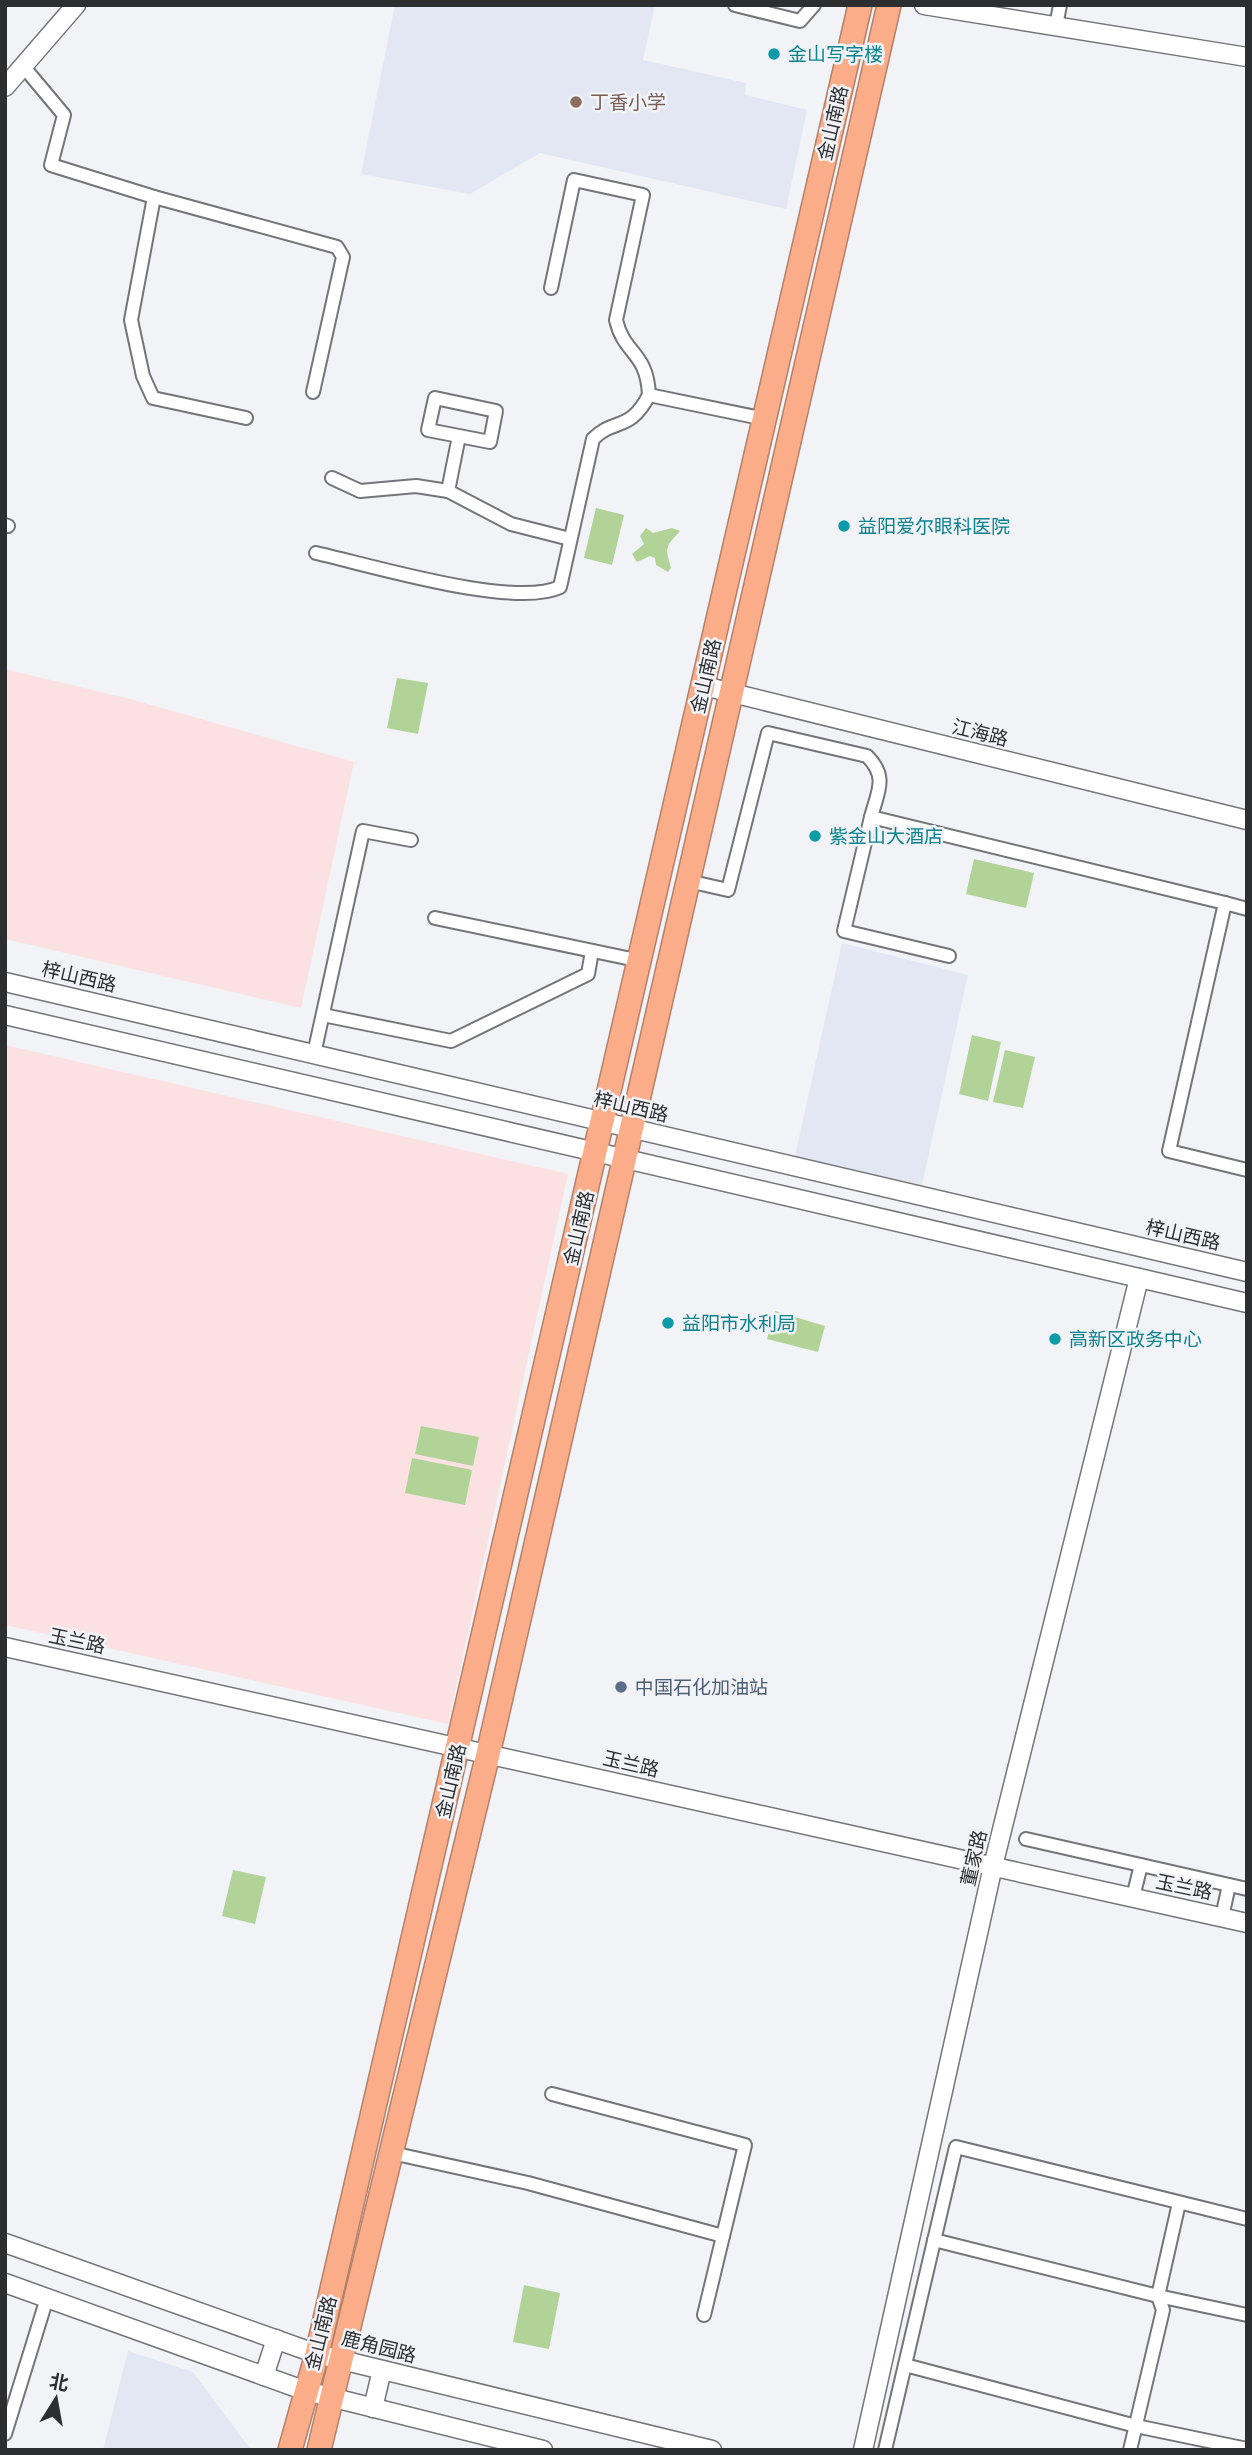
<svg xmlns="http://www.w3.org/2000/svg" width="1252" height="2455" viewBox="0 0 1252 2455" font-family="'Times New Roman','Noto Sans SC',serif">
  <rect width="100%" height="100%" fill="#f1f3f7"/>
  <!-- built -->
  <g fill="#e3e7f3">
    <polygon points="395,5 655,5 643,60 746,83 745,95 807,110 786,209 540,153 470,194 361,174"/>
    <polygon points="842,943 968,975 922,1185 795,1156"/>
    <polygon points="128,2351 193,2372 251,2450 103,2450"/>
  </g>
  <!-- industrial -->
  <g fill="#fce1e3">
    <polygon points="5,669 130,699 354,762 301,1008 5,939"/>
    <polygon points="5,1045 568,1174 448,1724 5,1625"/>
  </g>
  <!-- green -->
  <g fill="#b1d397">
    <polygon points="596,508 624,515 612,565 584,558"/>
    <path d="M 646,528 L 653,533 L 672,528 L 680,531 C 665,548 665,546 671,568 L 668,572 L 656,565 L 655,558 L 650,556 L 637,562 L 632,554 L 644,544 L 640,536 Z"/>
    <polygon points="397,678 428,683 418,734 387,728"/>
    <polygon points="974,859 1034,873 1026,908 966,894"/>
    <polygon points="972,1035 1001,1042 988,1101 959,1094"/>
    <polygon points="1005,1050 1035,1057 1023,1108 993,1102"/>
    <polygon points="775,1311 825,1326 818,1352 767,1339"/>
    <polygon points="421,1426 479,1437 473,1466 415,1454"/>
    <polygon points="412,1458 472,1470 465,1505 405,1493"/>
    <polygon points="233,1870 266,1877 255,1924 222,1916"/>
    <polygon points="524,2285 560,2293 549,2349 513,2342"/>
  </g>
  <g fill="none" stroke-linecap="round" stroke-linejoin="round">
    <!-- street casing -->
    <g stroke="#737579" stroke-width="16">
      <g id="street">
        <polyline points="735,5 800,21 814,5"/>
        <polyline points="1056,26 1060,5"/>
        <polyline points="23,66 64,115 51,165 154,197 131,320 143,376 153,398 246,418"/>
        <polyline points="154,197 337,247 343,257 313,392"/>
        <path d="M 551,288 L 574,180 L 643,195 L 616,320 C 624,355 647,351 649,395 L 765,419"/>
        <polyline points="332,478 360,491 416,486 448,491 511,524 570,539"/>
        <polyline points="448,491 459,436 490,442 496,411 435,398 428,430 459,436"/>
        <polyline points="5,525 8,526"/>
        <path d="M 316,553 C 370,565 514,609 560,587 L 593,439 C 615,417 629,433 649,395"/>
        <polyline points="871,817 844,931 949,956"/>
        <path d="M 688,881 L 728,890 L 768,733 L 867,756 C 888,777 878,791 871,817 L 1225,903"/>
        <polyline points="1247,909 1225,903 1169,1151 1247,1170"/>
        <polyline points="435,918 641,961"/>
        <polyline points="323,1015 451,1041 588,974 592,951"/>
        <polyline points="314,1054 363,831 411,840"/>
        <polyline points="1026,1839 1247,1889"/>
        <polyline points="1133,1897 1141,1865"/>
        <polyline points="1222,1917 1229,1885"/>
        <polyline points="552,2094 745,2145 723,2236"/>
        <polyline points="392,2153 528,2183 723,2236 704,2315"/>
        <polyline points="934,2240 1158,2296 1179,2203"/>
        <polyline points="905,2365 1136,2426 1247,2449"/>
        <polyline points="5,2434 47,2298"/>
        <polyline points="885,2450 956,2147 1247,2219"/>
        <polyline points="1130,2450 1163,2310 1158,2296 1247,2315"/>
      </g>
    </g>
    <!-- secondary casing -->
    <g stroke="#737579" stroke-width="21">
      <g id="secondary">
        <polyline points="924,5 1247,57"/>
        <polyline points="5,87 76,5"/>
        <polyline points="704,686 1247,820"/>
        <polyline points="5,982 1247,1272"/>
        <polyline points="5,1015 1247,1303"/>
        <polyline points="5,1647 1247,1923"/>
        <polyline points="5,2243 317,2354 712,2450"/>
        <polyline points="5,2283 306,2391 543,2450"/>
        <polyline points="264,2376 276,2339"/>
        <polyline points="373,2408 382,2370"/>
        <polyline points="863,2450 993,1866 1139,1278"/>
      </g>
    </g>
    <!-- highway casing -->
    <g stroke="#b3816a" stroke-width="26">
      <g id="highway">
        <polyline points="290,2450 317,2354 860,5"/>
        <polyline points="319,2450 488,1754 889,5"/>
      </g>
    </g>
    <!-- street -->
    <use href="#street" stroke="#fff" stroke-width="12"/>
    <!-- secondary -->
    <use href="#secondary" stroke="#fff" stroke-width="18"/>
    <!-- highway -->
    <use href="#highway" stroke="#fbad8a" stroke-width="23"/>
  </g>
  <!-- markers -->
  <g fill="#0f9aa8" stroke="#f1f3f7" stroke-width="2.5">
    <circle cx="774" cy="54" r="7"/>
    <circle cx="844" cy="526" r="7"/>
    <circle cx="815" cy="836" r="7"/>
    <circle cx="668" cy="1323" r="7"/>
    <circle cx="1055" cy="1339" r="7"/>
  </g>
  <circle fill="#8d6e63" stroke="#f1f3f7" stroke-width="2.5" cx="576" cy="102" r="7"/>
  <circle fill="#5c6f8a" stroke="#f1f3f7" stroke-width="2.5" cx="621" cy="1687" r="7"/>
  <g text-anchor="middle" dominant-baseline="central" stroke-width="5" stroke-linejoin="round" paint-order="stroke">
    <!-- culture labels -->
    <g font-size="19" fill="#0d838f" stroke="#f1f3f7" text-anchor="start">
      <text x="788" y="54">金山写字楼</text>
      <text x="858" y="526">益阳爱尔眼科医院</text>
      <text x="829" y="836">紫金山大酒店</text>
      <text x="682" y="1323">益阳市水利局</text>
      <text x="1069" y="1339">高新区政务中心</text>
    </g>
    <!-- education labels -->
    <g font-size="19" fill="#785e54" stroke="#f1f3f7" text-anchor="start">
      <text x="590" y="102">丁香小学</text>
    </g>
    <!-- street labels -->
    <g font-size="19" fill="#2d2e30" stroke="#f1f3f7">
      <text transform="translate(833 123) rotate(-77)">金山南路</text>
      <text transform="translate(706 676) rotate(-77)">金山南路</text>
      <text transform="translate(980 733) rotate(14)">江海路</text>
      <text transform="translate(79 977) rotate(13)">梓山西路</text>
      <text transform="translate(631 1107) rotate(13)">梓山西路</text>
      <text transform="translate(579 1228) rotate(-77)">金山南路</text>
      <text transform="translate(1183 1235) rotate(13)">梓山西路</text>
      <text transform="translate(77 1641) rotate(12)">玉兰路</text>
      <text transform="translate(631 1764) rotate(13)">玉兰路</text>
      <text transform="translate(451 1781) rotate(-77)">金山南路</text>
      <text transform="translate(974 1858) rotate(-77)">董家路</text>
      <text transform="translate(1184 1887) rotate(12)">玉兰路</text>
      <text transform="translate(321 2333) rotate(-76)">金山南路</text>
      <text transform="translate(379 2347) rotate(14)">鹿角园路</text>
    </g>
    <!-- service labels -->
    <g font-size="19" fill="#4e5e75" stroke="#f1f3f7" text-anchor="start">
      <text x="635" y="1687">中国石化加油站</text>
    </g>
  </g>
  <!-- border -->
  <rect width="1252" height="2455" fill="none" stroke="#2d2e30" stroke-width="14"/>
  <!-- north arrow -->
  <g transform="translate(56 2399) rotate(11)" stroke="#f1f3f7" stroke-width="5" paint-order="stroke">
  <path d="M0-5L12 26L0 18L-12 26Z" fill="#2d2e30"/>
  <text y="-10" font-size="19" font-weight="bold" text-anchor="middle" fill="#2d2e30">北</text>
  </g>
</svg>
